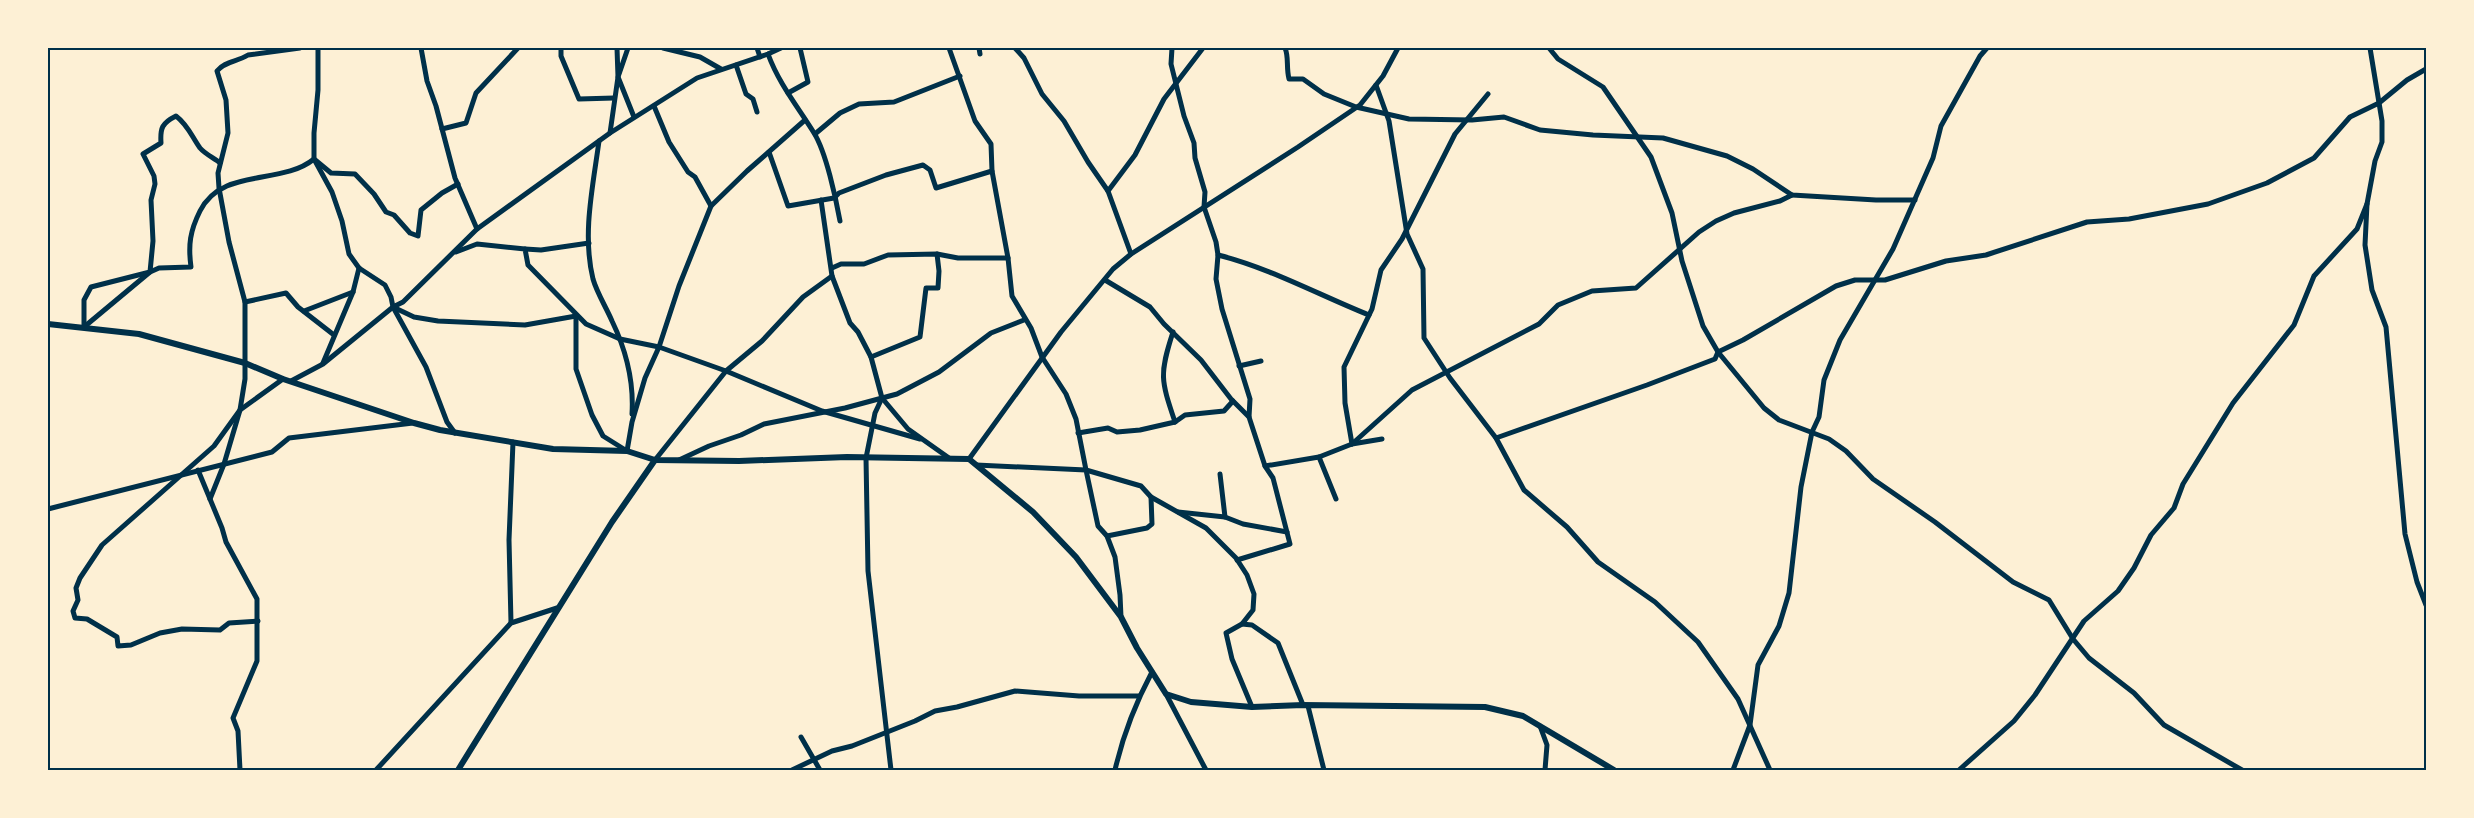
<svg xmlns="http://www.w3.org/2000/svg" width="2474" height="818" viewBox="0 0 2474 818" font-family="'DM Sans',sans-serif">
  <rect width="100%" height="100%" fill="#fdf0d5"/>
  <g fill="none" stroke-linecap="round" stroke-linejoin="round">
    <!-- minor -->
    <g stroke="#003049" stroke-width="5">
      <polyline points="318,48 318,90 314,133 314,159 332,192 342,221 349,254 359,268 385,285 391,297 393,307 426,367 447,422 455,433"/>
      <polyline points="421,48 427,81 436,106 455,178 477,229"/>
      <polyline points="561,48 561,56 579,99 614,98"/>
      <polyline points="628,48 618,77 634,117"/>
      <polyline points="663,48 700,57 721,69"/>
      <polyline points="757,48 760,57"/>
      <polyline points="949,48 975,121 991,144 992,171 1008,258 1012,296 1031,328 1042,357 1066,394 1076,419 1086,470 1141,486 1151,497 1206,528 1236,558 1247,575 1254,594 1253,610 1242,624 1226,633 1232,659 1252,707"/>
      <polyline points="979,48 980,54"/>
      <polyline points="1015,48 1024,58 1042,94 1064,121 1088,162 1108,191 1131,254"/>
      <polyline points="1172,48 1171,64 1184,116 1194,143 1195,158 1205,192 1204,207 1216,242 1218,255 1216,279 1222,309 1250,399 1249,417"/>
      <path d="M 1285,48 C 1289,57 1286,67 1289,79 L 1303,79 L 1324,94 L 1356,107 L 1409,119 L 1472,120 L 1504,117 L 1540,130 L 1593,135 L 1663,138 L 1727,156 L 1753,169 L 1792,195 L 1876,200 L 1915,200"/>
      <polyline points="1549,48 1558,59 1603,87 1651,157 1672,213 1682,261 1703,326 1718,352 1764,408 1779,420 1829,439 1846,451 1873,479 1935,522 2013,582 2049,600 2073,639 2089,658 2134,693 2164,725 2242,770"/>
      <polyline points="2370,48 2382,121 2382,142 2375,161 2367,204 2365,245 2372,290 2386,327 2405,534 2417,582 2426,605"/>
      <path d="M 768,54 C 779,84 798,107 814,133 C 826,152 836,199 840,221"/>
      <polyline points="736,65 746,94 753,99 757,112"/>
      <polyline points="1376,85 1389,121 1407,234 1423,269 1424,338 1450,378 1496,438 1524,490 1567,527 1598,562 1655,602 1698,642 1738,699 1770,770"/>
      <polyline points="788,93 808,82 800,48"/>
      <polyline points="654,106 669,142 688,172 695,177 711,206"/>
      <polyline points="442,129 466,123 476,93 518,48"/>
      <polyline points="610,133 618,77 617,48"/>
      <polyline points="815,134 840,113 859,104 894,102 960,76"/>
      <path d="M 599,141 C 593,186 582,234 593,279 C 597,293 606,307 612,321 C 626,350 634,381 632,414"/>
      <polyline points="769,152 788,206 834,198 839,193 886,175 923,165 930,170 936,188 992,171"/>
      <polyline points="1108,191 1135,155 1164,99 1203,48"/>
      <polyline points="821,200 832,276 850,323 858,332 871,357 882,398 908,429 949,458"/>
      <polyline points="525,249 541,250 589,243"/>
      <polyline points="456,252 477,244 525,249 528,265 586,324 620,339 659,347 726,371 822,411 920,439"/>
      <path d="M 1218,255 C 1270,268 1319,295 1369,315"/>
      <polyline points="832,268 841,264 864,264 888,255 937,254 958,258 1008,258"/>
      <polyline points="1105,280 1150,307 1164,324 1201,360 1231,399 1249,417 1265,466 1273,478 1290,544 1237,560"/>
      <polyline points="245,302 286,293 298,307 334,335"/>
      <polyline points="393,307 414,317 438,321 525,325 576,316"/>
      <polyline points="304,311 353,292"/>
      <polyline points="576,316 576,369 592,415 603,436 627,451 632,422 645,378 659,347 679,286 711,206 747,171 805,120"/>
      <path d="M 84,327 L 150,272 L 159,268 L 191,267 C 188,245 190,231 200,211 C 222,167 281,186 314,159 L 331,173 L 355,174 L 374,194 L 386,212 L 394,215 L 410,233 L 418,236 L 421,210 L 442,193 L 458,184"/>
      <path d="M 84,327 L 84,300 L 91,287 L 150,272 L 153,241 L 151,200 L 155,184 L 154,176 L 143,154 L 161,143 C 160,128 162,123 176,116 C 188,125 192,137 200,148 C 205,154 214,158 220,163"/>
      <polyline points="871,357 920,337 926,288 938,288 939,271 937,254"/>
      <polyline points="323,363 353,292 359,268"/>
      <polyline points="1239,366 1261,361"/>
      <polyline points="291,381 323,364 393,307 403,302 477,229 610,133 697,78 768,54 781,48"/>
      <polyline points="882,398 875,413 866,458 868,571 891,770"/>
      <polyline points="1175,422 1185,415 1224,411 1233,401"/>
      <path d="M 1078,433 L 1108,428 L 1117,432 L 1140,430 L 1175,422 C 1161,380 1159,375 1173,332"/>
      <polyline points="1496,438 1647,385 1715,359 1718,352 1743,340 1836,286 1855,280 1885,280 1946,261 1986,255 2087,222 2129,219 2208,204 2267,183 2314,158 2350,117 2379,103 2407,80 2426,69"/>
      <polyline points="1352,444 1412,390 1539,324 1558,305 1592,291 1636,288 1699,232 1716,221 1734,213 1780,201 1792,195"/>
      <polyline points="1352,444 1345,403 1344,367 1372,309 1381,270 1402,239 1455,134 1488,94"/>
      <polyline points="1319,457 1336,499"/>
      <polyline points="969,459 1061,332 1113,269 1131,254 1298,147 1360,105 1383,76 1398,48"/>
      <polyline points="655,460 726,371 762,341 803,297 832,276"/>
      <polyline points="679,460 709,446 741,435 764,424 845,408 897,394 939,372 991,333 1024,320"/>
      <polyline points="976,465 1086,470 1098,526 1107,536 1115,557 1120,595 1121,617"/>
      <polyline points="1265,466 1319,457 1352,444 1382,439"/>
      <polyline points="198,470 222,528 226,542 257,599 257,661 233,718 238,731 240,770"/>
      <polyline points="1220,474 1225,517"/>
      <path d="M 210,499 L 224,464 L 240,410 L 245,379 L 245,302 L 229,242 L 219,188 L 218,173 L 228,133 L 226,100 L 217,71 C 225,61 237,62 248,55 L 300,48"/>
      <polyline points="48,509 272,452 289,438 413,423"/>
      <polyline points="1178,512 1225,517 1243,524 1287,532"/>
      <polyline points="1107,536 1147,528 1152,524 1151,497"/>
      <polyline points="258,621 229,623 220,630 182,629 160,633 131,645 118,646 117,637 87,619 75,618 73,611 78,600 76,588 80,578 102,545 214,446 240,410 283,379"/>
      <polyline points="511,623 509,540 513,442"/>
      <polyline points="1242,624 1252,625 1278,643 1303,705"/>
      <polyline points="1166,694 1206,770"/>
      <polyline points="1308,706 1324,770"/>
      <polyline points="1540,726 1547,745 1545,770"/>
      <polyline points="801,737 820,770"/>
      <polyline points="376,770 511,623 557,608"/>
      <polyline points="792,770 832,751 852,746 915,721 935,711 957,707 1015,691 1079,696 1139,696"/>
      <path d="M 1115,770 C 1123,735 1135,704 1152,672"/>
      <polyline points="1733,770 1750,725 1758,665 1779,626 1789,593 1801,487 1812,432 1819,417 1824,380 1840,340 1893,249 1933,158 1941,126 1980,56 1987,48"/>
      <polyline points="1959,770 2014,721 2035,695 2084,621 2118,591 2134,568 2151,535 2174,508 2183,484 2233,403 2294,325 2314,276 2357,229 2367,204"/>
    </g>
    <!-- tertiary -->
    <g stroke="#003049" stroke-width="6">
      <polyline points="48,324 139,334 245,363 283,379 414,423 440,430 553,449 627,451 655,460 739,461 847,457 969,459 1033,512 1076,557 1121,617 1137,648 1166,694 1191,702 1252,707 1303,705 1485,707 1523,716 1614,770"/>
      <polyline points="458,770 612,522 655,460"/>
    </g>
  </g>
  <!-- border -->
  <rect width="2474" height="818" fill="none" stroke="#fdf0d5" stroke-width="98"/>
  <rect x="49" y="49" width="2376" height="720" fill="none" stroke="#003049" stroke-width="2"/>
</svg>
